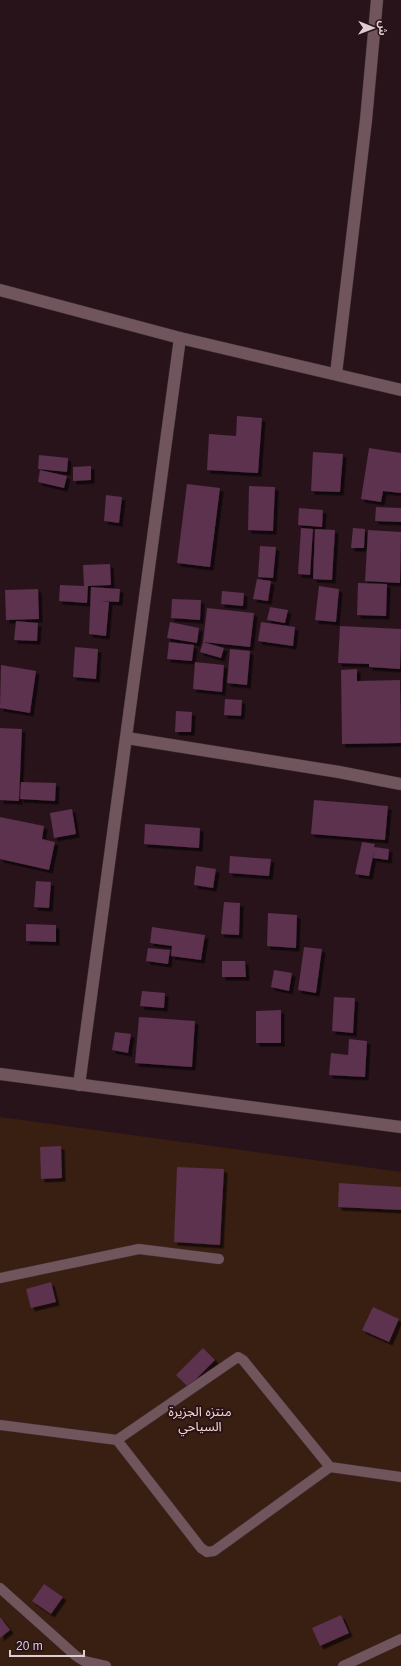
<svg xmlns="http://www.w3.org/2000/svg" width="401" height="1666" viewBox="0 0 401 1666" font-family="Helvetica,'Noto Sans Arabic',sans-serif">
  <defs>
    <filter id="shadow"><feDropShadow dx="3.5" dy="3.5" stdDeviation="0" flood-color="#0009"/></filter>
  </defs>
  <rect width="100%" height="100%" fill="#28131a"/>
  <!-- green -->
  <polygon fill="#391e12" points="0,1117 401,1172 401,1666 0,1666"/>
  <!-- building -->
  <g fill="#5c304f" filter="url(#shadow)">
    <polygon points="237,416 262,418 258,473 207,470 209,434 236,436"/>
    <polygon points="369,448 401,453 401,493 383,491 381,502 361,499"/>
    <polygon points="313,452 343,454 340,492 311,491"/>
    <polygon points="39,455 68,458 67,472 38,469"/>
    <polygon points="91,466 91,480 73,481 73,467"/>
    <polygon points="40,470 67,476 64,488 38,482"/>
    <polygon points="187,484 220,488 210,567 177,563"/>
    <polygon points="249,486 275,487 273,531 248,530"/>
    <polygon points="106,495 122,497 119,523 104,521"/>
    <polygon points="376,507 401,508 401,522 375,521"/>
    <polygon points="299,508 323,510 322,527 298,525"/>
    <polygon points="301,528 313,529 310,575 298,574"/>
    <polygon points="353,528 365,529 364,548 351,548"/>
    <polygon points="315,529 335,530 332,580 313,579"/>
    <polygon points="368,530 401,532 400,583 365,581"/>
    <polygon points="260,546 276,547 273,578 258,577"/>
    <polygon points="110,564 111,585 88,586 87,603 59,601 60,585 84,586 83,565"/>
    <polygon points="257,579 271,581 268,601 253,599"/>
    <polygon points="358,583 387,584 386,616 357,615"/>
    <polygon points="319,586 339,589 336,622 315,620"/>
    <polygon points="91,587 120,589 119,602 100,601 109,602 106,636 89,634"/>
    <polygon points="38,589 39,619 6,620 5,590"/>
    <polygon points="222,591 244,593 243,606 221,604"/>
    <polygon points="172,599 201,600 200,620 171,618"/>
    <polygon points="270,607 288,610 285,623 267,620"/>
    <polygon points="207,608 254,613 250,647 203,642"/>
    <polygon points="16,621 38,623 37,641 14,640"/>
    <polygon points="170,622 199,628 197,643 167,638"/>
    <polygon points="261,622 295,627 293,646 258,641"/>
    <polygon points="340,626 401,629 400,669 369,667 369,664 338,663"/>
    <polygon points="169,642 194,645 192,661 167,659"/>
    <polygon points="203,642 224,648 221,658 200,652"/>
    <polygon points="75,647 98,649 96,679 73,677"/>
    <polygon points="230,649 250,651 247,685 227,683"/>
    <polygon points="195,662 224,665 222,692 193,689"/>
    <polygon points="1,665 36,671 30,713 0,708"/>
    <polygon points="357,669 357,681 400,680 401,743 342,744 341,670"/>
    <polygon points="225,699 242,700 241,716 224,715"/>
    <polygon points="176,711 192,712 191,732 175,732"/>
    <polygon points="0,728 22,729 19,801 0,800"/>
    <polygon points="21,782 56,783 55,801 20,799"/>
    <polygon points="314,800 388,806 385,840 311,834"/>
    <polygon points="72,809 76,834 54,838 50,813"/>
    <polygon points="0,817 44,826 42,839 55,842 49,870 0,859"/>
    <polygon points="145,824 200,828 199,848 144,844"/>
    <polygon points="362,842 375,844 374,847 389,849 388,860 373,858 374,851 369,876 355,874"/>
    <polygon points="230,856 271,859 269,876 229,873"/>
    <polygon points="196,866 216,869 213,888 194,885"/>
    <polygon points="36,881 51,882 49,908 34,907"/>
    <polygon points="224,902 240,903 239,935 221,934"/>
    <polygon points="268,913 297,915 296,948 267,946"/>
    <polygon points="26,924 56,925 56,942 26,941"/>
    <polygon points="152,927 205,935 201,960 171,956 172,946 150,943"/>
    <polygon points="304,947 322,949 316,993 298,990"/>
    <polygon points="148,948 170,950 168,964 146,961"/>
    <polygon points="222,961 245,961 246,977 222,977"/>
    <polygon points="274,970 292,973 289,991 271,987"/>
    <polygon points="142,991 165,993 164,1008 140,1006"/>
    <polygon points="334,997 355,998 353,1033 332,1031"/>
    <polygon points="281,1010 281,1043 256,1043 256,1011"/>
    <polygon points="139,1017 195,1021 192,1067 135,1063"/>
    <polygon points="115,1032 131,1034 128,1053 112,1050"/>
    <polygon points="349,1039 367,1041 365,1077 329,1075 331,1053 348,1055"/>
    <polygon points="61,1146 62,1178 41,1179 40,1147"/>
    <polygon points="177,1167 224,1169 220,1245 174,1242"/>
    <polygon points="339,1183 401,1187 401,1210 338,1207"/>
    <polygon points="51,1282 56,1302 31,1308 26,1289"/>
    <polygon points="373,1307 399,1319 389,1342 362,1330"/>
    <polygon points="203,1348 215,1360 188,1387 176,1375"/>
    <polygon points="44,1584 63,1597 51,1614 32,1601"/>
    <polygon points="341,1615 349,1633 320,1646 312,1628"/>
    <polygon points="0,1617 10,1630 0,1638"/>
  </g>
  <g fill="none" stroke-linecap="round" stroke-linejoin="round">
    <!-- lane casing -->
    <g stroke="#3d2f32" stroke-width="11">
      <g id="lane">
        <polyline points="0,1278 139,1249 219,1259"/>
        <polyline points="0,1425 117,1440 238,1357 243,1360 330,1467 401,1477"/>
        <polyline points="117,1440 201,1548 207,1552 214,1551 330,1467"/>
        <polyline points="0,1588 76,1656 84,1661 106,1666"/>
        <polyline points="343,1666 401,1639"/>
      </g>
    </g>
    <!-- street casing -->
    <g stroke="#3d2f32" stroke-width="13">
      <g id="street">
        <polyline points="0,290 180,338 401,390"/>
        <polyline points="336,374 366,120 377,0"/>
        <polyline points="127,738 339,772 401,784"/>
        <polyline points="0,1074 401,1127"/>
        <polyline points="79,1085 180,338"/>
      </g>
    </g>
    <!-- lane -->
    <use href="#lane" stroke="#70555c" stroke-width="10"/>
    <!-- street -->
    <use href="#street" stroke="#70555c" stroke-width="12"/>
  </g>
  <g text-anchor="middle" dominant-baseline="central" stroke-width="4" stroke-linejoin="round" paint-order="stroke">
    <!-- park labels -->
    <g font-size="13" fill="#fddbcc" stroke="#28131a">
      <text x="200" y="1411">منتزه الجزيرة<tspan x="200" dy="15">السياحي</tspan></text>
    </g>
  </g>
  <!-- north arrow -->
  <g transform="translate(373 28) rotate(91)" stroke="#28131a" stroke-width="3" paint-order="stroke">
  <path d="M0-3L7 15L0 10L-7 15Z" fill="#deced2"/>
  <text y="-6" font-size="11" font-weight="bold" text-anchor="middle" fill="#deced2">ش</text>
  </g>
  <!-- scale -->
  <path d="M10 1650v6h74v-6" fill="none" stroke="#deced2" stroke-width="2"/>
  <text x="16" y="1650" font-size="12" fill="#deced2" stroke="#28131a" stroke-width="3" paint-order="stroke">20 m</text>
</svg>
